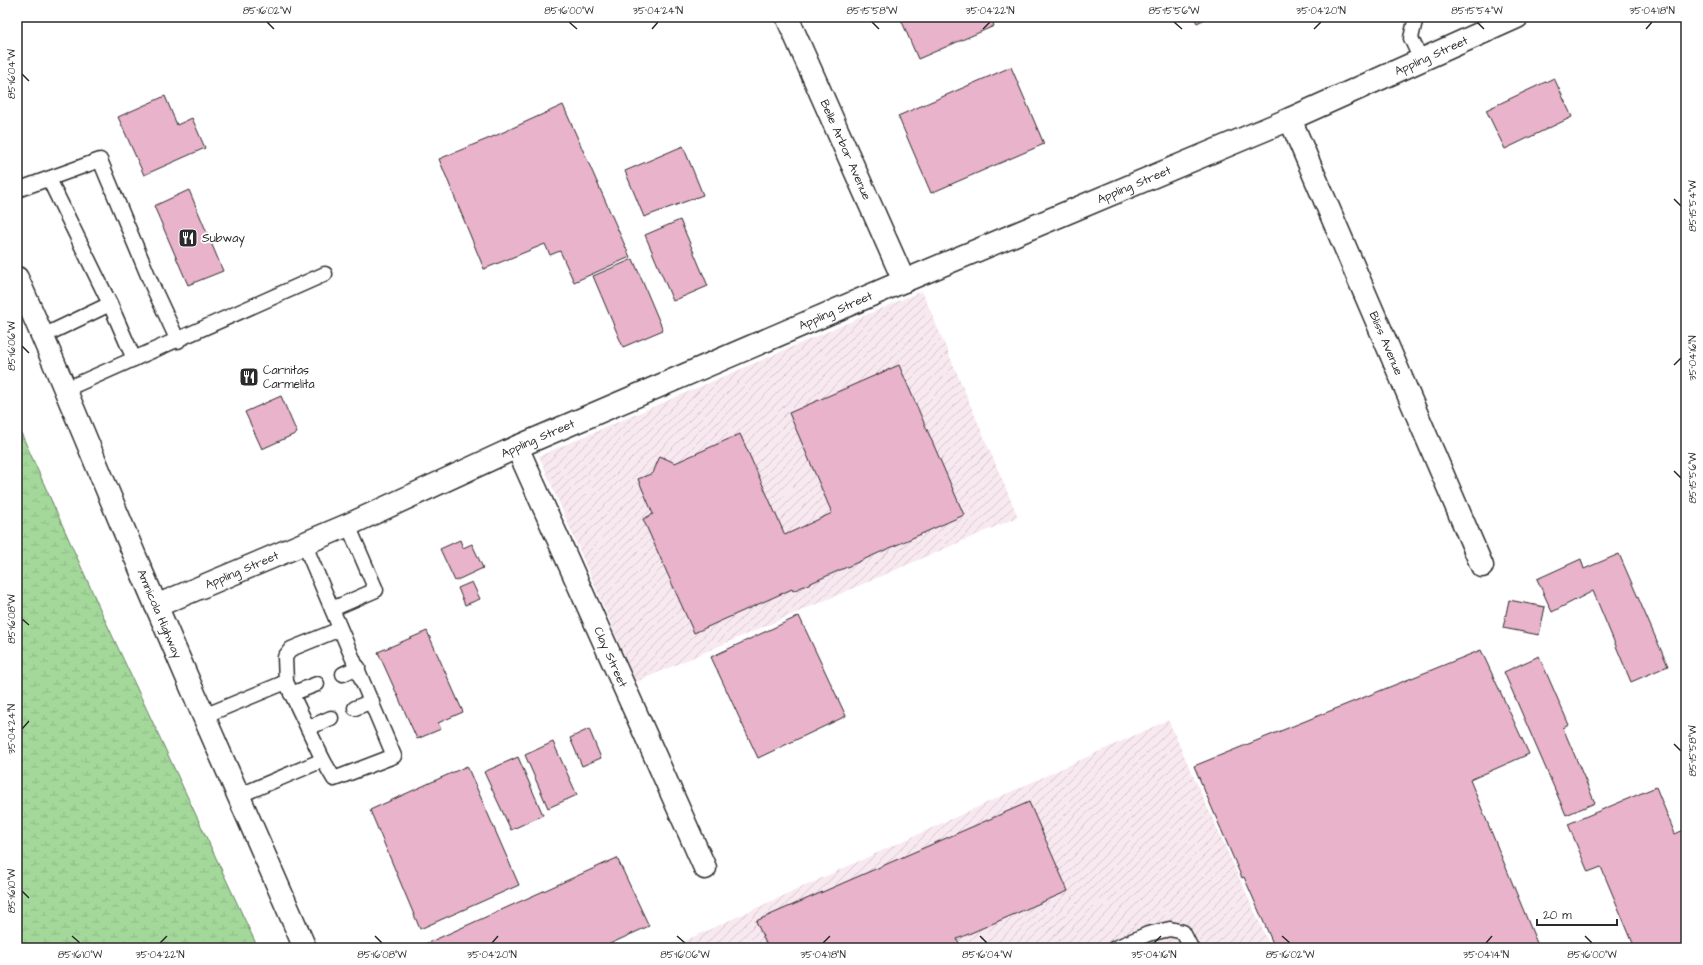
<svg xmlns="http://www.w3.org/2000/svg" width="1703" height="965" viewBox="0 0 1703 965" font-family="'Architects Daughter',sans-serif">
  <defs>
    <pattern id="industrial-furrows" width="10" height="10" patternUnits="userSpaceOnUse"><rect width="10" height="10" fill="#f8e8ef"/><path d="M-1 1l2-2M0 10L10 0M9 11l2-2" fill="none" stroke="#d5c7cd"/></pattern>
    <pattern id="wetland-marsh" width="20" height="14" patternUnits="userSpaceOnUse"><rect width="20" height="14" fill="#a4d89b"/><path d="M1 5h8M5 5V1M11 12h8M15 12V8" fill="none" stroke="#8dba86"/></pattern>
  </defs>
  <rect width="100%" height="100%" fill="#fff"/>
  <filter id="ink" filterUnits="userSpaceOnUse"><feTurbulence type="fractalNoise" baseFrequency=".025" numOctaves="2"/><feDisplacementMap in="SourceGraphic" scale="8" xChannelSelector="R" yChannelSelector="G"/><feConvolveMatrix kernelMatrix="1 2 1 2 8 2 1 2 1" color-interpolation-filters="sRGB"/></filter>
  <g filter="url(#ink)">
    <!-- industrial -->
    <g fill="url(#industrial-furrows)">
      <polygon points="922,291 1018,517 636,682 539,456"/>
      <polygon points="1168,720 1271,948 669,948"/>
    </g>
    <!-- wetland -->
    <polygon fill="url(#wetland-marsh)" stroke="#688263" points="17,424 105,620 258,948 17,948"/>
    <!-- building -->
    <g fill="#e9b3cb" stroke="#2b2b2b">
      <polygon points="900,17 991,17 994,26 918,59"/>
      <polygon points="1194,17 1209,17 1197,23"/>
      <polygon points="1011,67 1044,144 931,193 898,116"/>
      <polygon points="1554,78 1572,117 1505,149 1486,110"/>
      <polygon points="165,96 177,125 192,118 205,148 144,175 118,117"/>
      <polygon points="563,105 630,257 574,282 560,251 550,255 545,244 484,269 439,159 497,135"/>
      <polygon points="683,146 703,195 644,217 625,171"/>
      <polygon points="189,190 223,271 188,285 154,206"/>
      <polygon points="680,220 708,286 673,301 645,235"/>
      <polygon points="633,259 663,330 623,347 593,276"/>
      <polygon points="899,365 964,515 793,591 792,589 694,633 643,519 653,514 638,479 653,473 660,456 675,463 740,434 785,535 832,513 789,413"/>
      <polygon points="281,396 297,433 262,449 245,412"/>
      <polygon points="460,540 463,548 472,544 483,568 455,581 440,549"/>
      <polygon points="1619,554 1668,666 1631,682 1593,591 1552,612 1537,579 1581,559 1584,569"/>
      <polygon points="472,582 480,599 465,605 458,588"/>
      <polygon points="1509,600 1545,607 1539,635 1503,628"/>
      <polygon points="799,616 846,716 758,758 711,657"/>
      <polygon points="427,631 463,712 438,723 441,729 417,739 378,652"/>
      <polygon points="1481,650 1529,754 1470,780 1539,948 1275,948 1244,877 1242,878 1194,766"/>
      <polygon points="1539,656 1569,725 1563,728 1595,803 1566,815 1504,672"/>
      <polygon points="589,729 601,758 582,766 570,738"/>
      <polygon points="553,742 577,795 548,808 525,755"/>
      <polygon points="518,757 543,815 511,830 484,772"/>
      <polygon points="467,766 519,885 420,929 370,810"/>
      <polygon points="1656,787 1675,834 1686,829 1686,948 1635,948 1601,867 1588,872 1568,824"/>
      <polygon points="1029,802 1068,891 957,939 961,948 768,948 756,921"/>
      <polygon points="617,858 649,926 601,948 422,948 421,946"/>
    </g>
    <g fill="none" stroke-linecap="round" stroke-linejoin="round">
      <!-- service casing -->
      <g stroke="#2b2b2b" stroke-width="17">
        <g id="service">
          <polyline points="1416,17 1411,38 1421,60"/>
          <polyline points="17,190 100,160 152,285 178,341"/>
          <polyline points="110,304 134,359"/>
          <polyline points="43,336 110,304 49,179"/>
          <polyline points="64,390 325,274"/>
          <polyline points="304,543 394,756 334,779 323,760 286,682 285,657 291,649 340,629"/>
          <polyline points="332,609 376,590 348,525"/>
          <polyline points="343,674 358,667"/>
          <polyline points="291,694 317,684"/>
          <polyline points="355,708 372,701"/>
          <polyline points="204,716 286,682"/>
          <polyline points="308,728 331,718"/>
          <polyline points="238,796 323,760"/>
          <polyline points="1115,948 1148,934 1170,929 1183,932 1191,948"/>
        </g>
      </g>
      <!-- minor casing -->
      <g stroke="#2b2b2b" stroke-width="25">
        <g id="minor">
          <path id="s1" d="M 787,17 L 904,281"/>
          <path id="s2" d="M 1290,119 L 1482,566"/>
          <path id="s3" d="M 517,447 L 705,868"/>
          <path id="s4" d="M 156,606 L 348,525 L 517,447 L 904,281 L 1290,119 L 1517,17"/>
        </g>
      </g>
      <!-- primary casing -->
      <g stroke="#2b2b2b" stroke-width="25">
        <g id="primary">
          <path id="s5" d="M 17,278 C 60,374 99,472 140,568 C 194,695 250,822 305,948"/>
        </g>
      </g>
      <!-- service -->
      <use href="#service" stroke="#fff" stroke-width="14"/>
      <!-- minor -->
      <use href="#minor" stroke="#fff" stroke-width="22"/>
      <!-- primary -->
      <use href="#primary" stroke="#fff" stroke-width="22"/>
    </g>
  </g>
  <!-- ticks -->
  <path fill="none" stroke="#2b2b2b" stroke-width="1.5" d="M 267,22 L 274,29M 569,22 L 577,29M 872,22 L 879,29M 1174,22 L 1182,29M 1477,22 L 1484,29M 652,29 L 658,22M 983,29 L 990,22M 1314,29 L 1321,22M 1646,29 L 1652,22M 22,74 L 29,81M 1674,199 L 1681,206M 22,346 L 29,353M 1674,365 L 1681,358M 1674,471 L 1681,478M 22,619 L 29,625M 22,729 L 29,721M 1674,744 L 1681,751M 22,891 L 29,898M 72,936 L 80,943M 375,936 L 382,943M 677,936 L 685,943M 980,936 L 987,943M 1282,936 L 1290,943M 1585,936 L 1592,943M 160,943 L 167,936M 492,943 L 498,936M 823,943 L 830,936M 1154,943 L 1161,936M 1486,943 L 1492,936"/>
  <!-- icons -->
  <defs>
    <g id="restaurant-square" transform="scale(1)"><rect x="-9" y="-9" width="18" height="18" rx="4" fill="#2b2b2b" stroke="#fff"/><path d="M-5-6h1v4h1v-4h1v4h1v-4h1v5L-1.5 .5V6h-2V.5L-5-1ZM5-6V6H3V1.5H1.5Q1.5-4 5-6Z" fill="#fff"/></g>
  </defs>
  <g fill-rule="evenodd">
    <use href="#restaurant-square" x="188" y="238"/>
    <use href="#restaurant-square" x="249" y="377"/>
  </g>
  <g text-anchor="middle" dominant-baseline="central" stroke-width="3.5" stroke-linejoin="round" paint-order="stroke">
    <!-- street labels -->
    <g font-size="12" fill="#2b2b2b" stroke="#fff">
      <text stroke="none"><textPath href="#s4" startOffset="1389">Appling Street</textPath></text>
      <text stroke="none"><textPath href="#s1" startOffset="145">Belle Arbor Avenue</textPath></text>
      <text stroke="none"><textPath href="#s4" startOffset="1065">Appling Street</textPath></text>
      <text stroke="none"><textPath href="#s4" startOffset="741">Appling Street</textPath></text>
      <text stroke="none"><textPath href="#s2" startOffset="244">Bliss Avenue</textPath></text>
      <text stroke="none"><textPath href="#s4" startOffset="417">Appling Street</textPath></text>
      <text stroke="none"><textPath href="#s4" startOffset="93">Appling Street</textPath></text>
      <text stroke="none"><textPath href="#s5" startOffset="365">Amnicola Highway</textPath></text>
      <text stroke="none"><textPath href="#s3" startOffset="230">Clay Street</textPath></text>
    </g>
    <!-- poi labels -->
    <g font-size="12" fill="#2b2b2b" stroke="#fff" text-anchor="start">
      <text x="202" y="238">Subway</text>
      <text x="263" y="370">Carnitas<tspan x="263" dy="14">Carmelita</tspan></text>
    </g>
  </g>
  <!-- margin -->
  <rect width="1703" height="965" fill="none" stroke="#fff" stroke-width="44"/>
  <!-- scale -->
  <path d="M1537 919v6h80v-6" fill="none" stroke="#2b2b2b" stroke-width="2"/>
  <text x="1543" y="919" font-size="12" fill="#2b2b2b" stroke="#ffffff" stroke-width="3" paint-order="stroke">20 m</text>
  <rect x="22" y="22" width="1659" height="921" fill="none" stroke="#2b2b2b" stroke-width="1.5"/>
  <g font-size="10" text-anchor="middle" fill="#2b2b2b">
    <text x="267" y="14">85°16'02"W</text>
    <text x="569" y="14">85°16'00"W</text>
    <text x="658" y="14">35°04'24"N</text>
    <text x="872" y="14">85°15'58"W</text>
    <text x="990" y="14">35°04'22"N</text>
    <text x="1174" y="14">85°15'56"W</text>
    <text x="1321" y="14">35°04'20"N</text>
    <text x="1477" y="14">85°15'54"W</text>
    <text x="1652" y="14">35°04'18"N</text>
    <text transform="translate(11 74) rotate(-90)" y="4">85°16'04"W</text>
    <text transform="translate(1692 206) rotate(-90)" y="4">85°15'54"W</text>
    <text transform="translate(11 346) rotate(-90)" y="4">85°16'06"W</text>
    <text transform="translate(1692 358) rotate(-90)" y="4">35°04'16"N</text>
    <text transform="translate(1692 478) rotate(-90)" y="4">85°15'56"W</text>
    <text transform="translate(11 619) rotate(-90)" y="4">85°16'08"W</text>
    <text transform="translate(11 729) rotate(-90)" y="4">35°04'24"N</text>
    <text transform="translate(1692 751) rotate(-90)" y="4">85°15'58"W</text>
    <text transform="translate(11 891) rotate(-90)" y="4">85°16'10"W</text>
    <text x="80" y="958">85°16'10"W</text>
    <text x="160" y="958">35°04'22"N</text>
    <text x="382" y="958">85°16'08"W</text>
    <text x="492" y="958">35°04'20"N</text>
    <text x="685" y="958">85°16'06"W</text>
    <text x="823" y="958">35°04'18"N</text>
    <text x="987" y="958">85°16'04"W</text>
    <text x="1154" y="958">35°04'16"N</text>
    <text x="1290" y="958">85°16'02"W</text>
    <text x="1486" y="958">35°04'14"N</text>
    <text x="1592" y="958">85°16'00"W</text>
  </g>
</svg>
